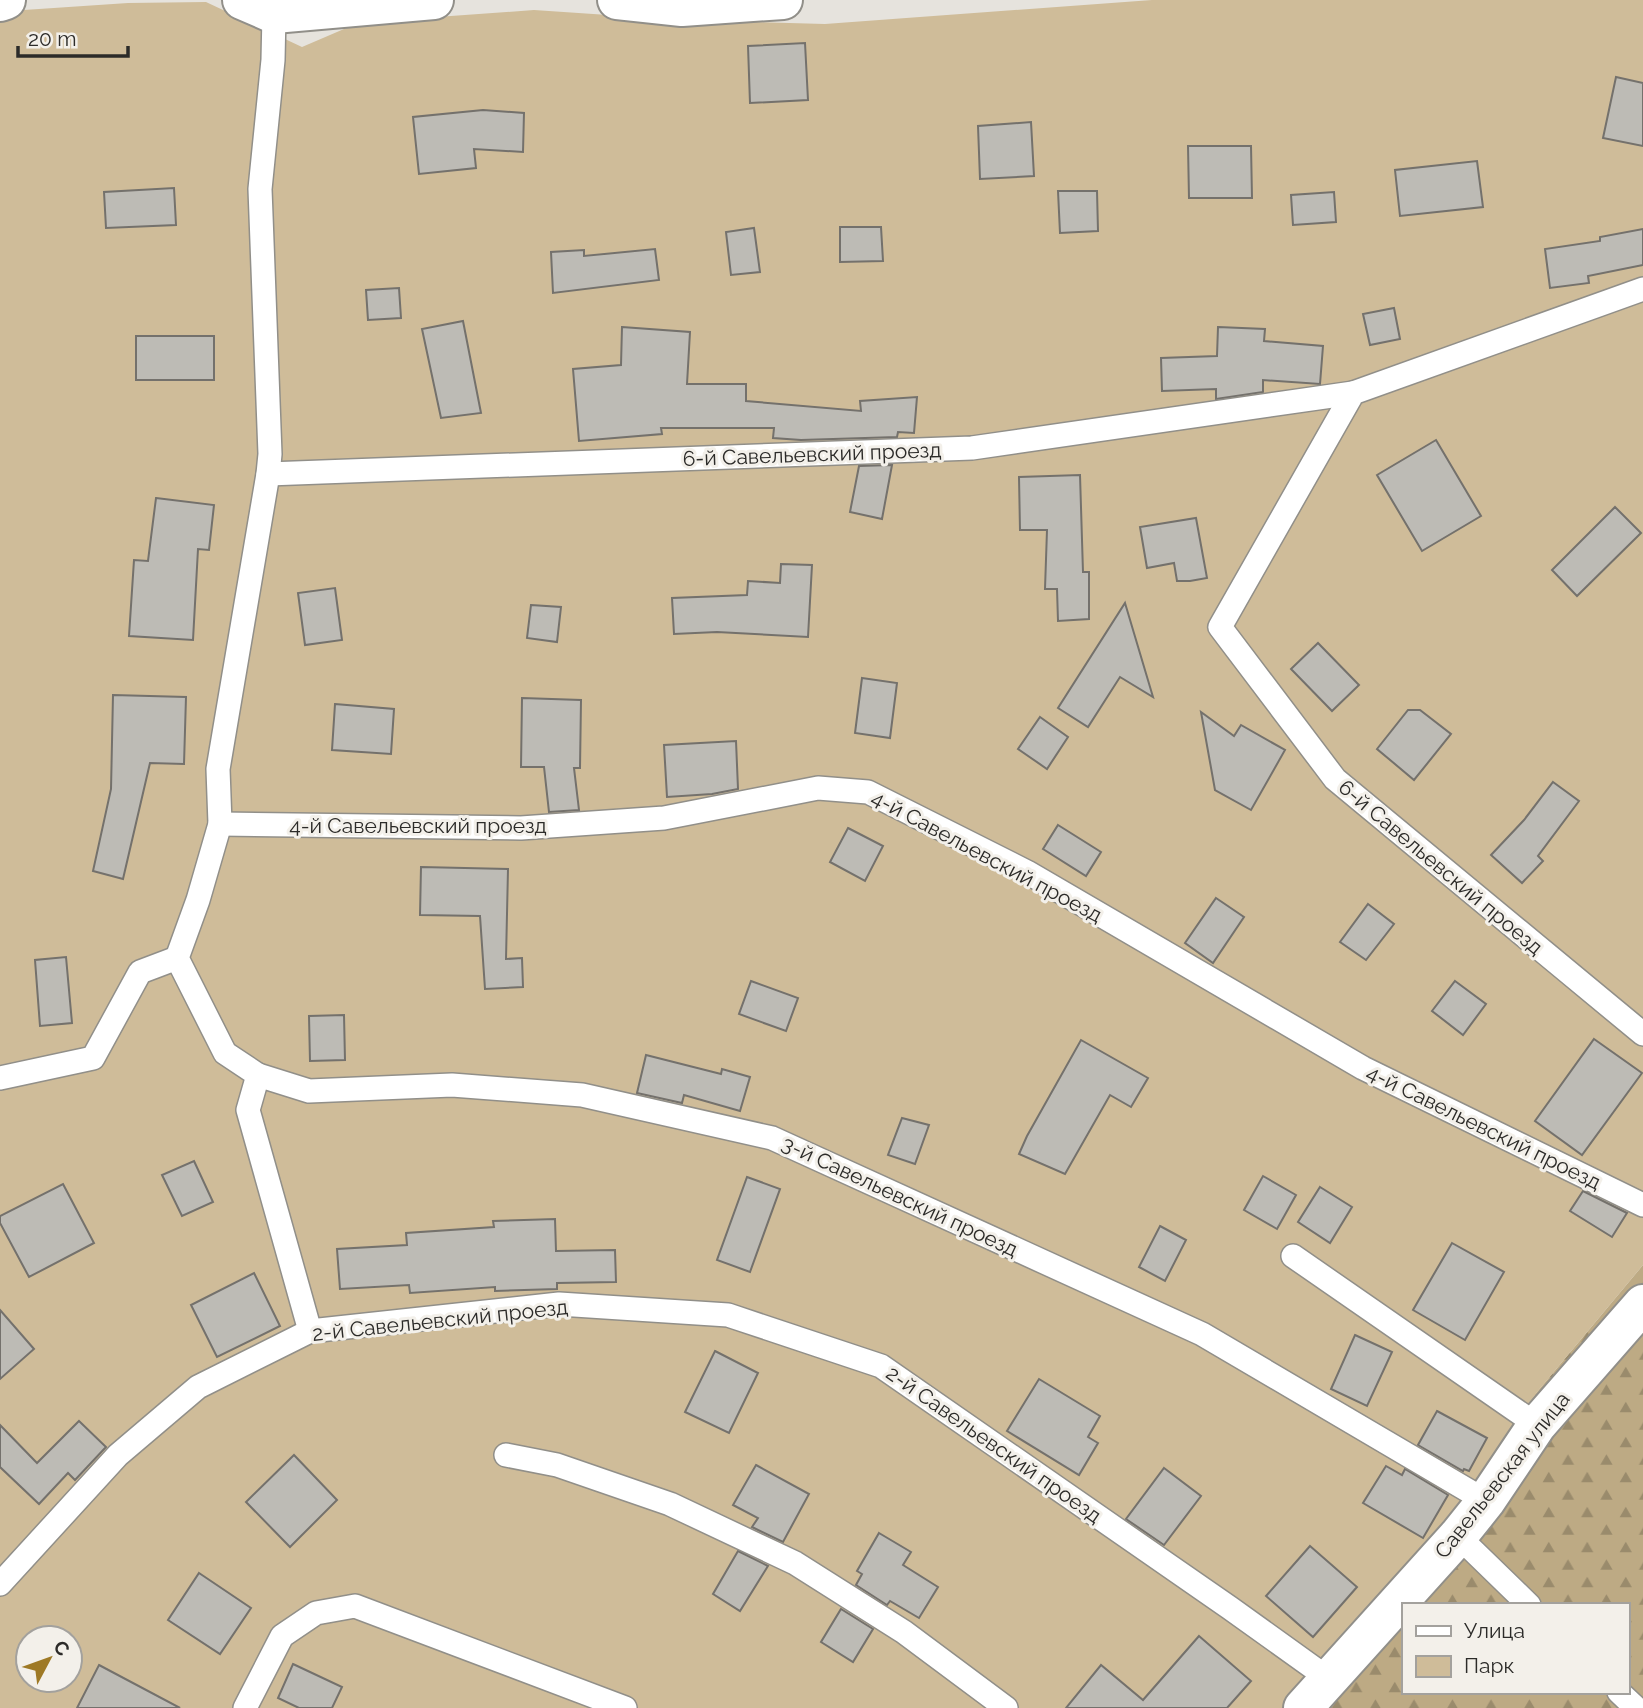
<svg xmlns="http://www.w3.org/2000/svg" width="1643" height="1708" viewBox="0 0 1643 1708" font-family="Raleway,sans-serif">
  <defs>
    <pattern id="forest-firs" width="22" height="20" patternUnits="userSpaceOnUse" patternTransform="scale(1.75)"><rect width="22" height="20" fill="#bdaa84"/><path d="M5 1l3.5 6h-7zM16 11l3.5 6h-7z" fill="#9a8b6c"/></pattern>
  </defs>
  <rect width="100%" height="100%" fill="#e6e3dd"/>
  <!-- forest -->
  <path fill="url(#forest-firs)" fill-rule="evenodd" d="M 1643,1265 L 1643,1708 L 1287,1708 L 1537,1392 ZM 1403,1605 L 1627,1605 L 1627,1692 L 1403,1692 Z"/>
  <!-- green -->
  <path fill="#cfbc99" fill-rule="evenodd" d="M 1152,0 L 1643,0 L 1643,1265 L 1537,1392 L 1444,1533 L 1287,1708 L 0,1708 L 0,20 L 24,10 L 128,3 L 206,2 L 302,47 L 365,20 L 437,17 L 534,10 L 682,20 L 825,24 ZM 28,1638 L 70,1638 L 70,1680 L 28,1680 Z"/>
  <!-- building -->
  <g fill="#bdbbb5" stroke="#74716c" stroke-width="2">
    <polygon points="805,43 808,100 750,103 748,46"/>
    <polygon points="1616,77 1643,83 1643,146 1603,138"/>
    <polygon points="483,110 524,113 523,152 474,149 476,168 419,174 413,117"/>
    <polygon points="1031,122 1034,176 980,179 978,126"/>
    <polygon points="1188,146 1251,146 1252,198 1189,198"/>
    <polygon points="1477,161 1483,207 1400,216 1395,170"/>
    <polygon points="174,188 176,225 106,228 104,192"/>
    <polygon points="1058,191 1097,191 1098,231 1060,233"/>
    <polygon points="1334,192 1336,222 1293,225 1291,195"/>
    <polygon points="840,227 881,227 883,261 840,262"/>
    <polygon points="754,228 760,272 731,275 726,232"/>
    <polygon points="1643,229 1643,265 1588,276 1589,283 1550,288 1545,249 1600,241 1600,237"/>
    <polygon points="655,249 659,280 553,293 551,252 584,250 584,256"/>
    <polygon points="399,288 401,318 368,320 366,290"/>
    <polygon points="1394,308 1400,339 1370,345 1363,314"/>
    <polygon points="463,321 481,413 441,418 422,329"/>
    <polygon points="622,327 690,332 687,384 746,384 746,401 861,411 860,401 917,397 914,433 898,432 897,437 801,440 773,438 774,428 661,428 662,434 579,441 573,369 621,365"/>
    <polygon points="1218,327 1265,329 1264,341 1323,346 1320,384 1263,380 1263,392 1216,399 1216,389 1162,391 1161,358 1217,356"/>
    <rect x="136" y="336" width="78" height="44"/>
    <polygon points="1436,440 1481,516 1422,551 1377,475"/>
    <polygon points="892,465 882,519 850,512 859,466"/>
    <polygon points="1080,475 1083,572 1089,572 1089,619 1058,621 1057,589 1045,589 1047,530 1020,530 1019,477"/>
    <polygon points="156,498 214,505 209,550 198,549 193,640 129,636 134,560 148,561"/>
    <polygon points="1615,507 1641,533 1577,596 1552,570"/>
    <polygon points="1196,518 1207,578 1190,581 1177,581 1174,563 1147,568 1140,527"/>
    <polygon points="781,564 812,565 808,637 717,632 674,634 672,598 747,595 748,581 780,583"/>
    <polygon points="335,588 342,640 305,645 298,593"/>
    <polygon points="1125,603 1153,697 1120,677 1088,727 1058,708"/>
    <polygon points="531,605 561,607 557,642 527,638"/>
    <polygon points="1318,643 1359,685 1332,711 1291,669"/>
    <polygon points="862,678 897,683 890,738 855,733"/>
    <polygon points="113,695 186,697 184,764 150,763 123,879 93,871 111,789"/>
    <polygon points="522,698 581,700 580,768 574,768 579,810 549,812 544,767 521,767"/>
    <polygon points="335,704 394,709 391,754 332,750"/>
    <polygon points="1408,710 1420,710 1451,734 1414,780 1377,749"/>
    <polygon points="1201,712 1234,736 1241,725 1285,750 1251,810 1215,790"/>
    <polygon points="1040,717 1068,737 1047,769 1018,749"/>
    <polygon points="736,741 738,789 712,794 667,797 664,745"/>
    <polygon points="1553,782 1579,801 1538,856 1543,861 1522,883 1491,855 1524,820"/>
    <polygon points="1058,825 1101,852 1086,876 1043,849"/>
    <polygon points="848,828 883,846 865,881 830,862"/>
    <polygon points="421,867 508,869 506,959 522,958 523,987 485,989 480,916 420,915"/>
    <polygon points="1216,898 1244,917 1213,963 1185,943"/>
    <polygon points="1368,904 1394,924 1366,960 1340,942"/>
    <polygon points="66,957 72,1023 40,1026 35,960"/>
    <polygon points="751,981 798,998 786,1031 739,1014"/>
    <polygon points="1455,981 1486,1004 1463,1035 1432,1011"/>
    <polygon points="344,1015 345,1060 310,1061 309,1016"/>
    <polygon points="1594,1039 1642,1073 1582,1155 1535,1121"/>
    <polygon points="1081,1040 1148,1078 1131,1107 1110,1095 1065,1174 1019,1154 1027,1136"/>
    <polygon points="646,1055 721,1074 722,1069 750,1077 740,1111 684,1095 682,1103 637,1093"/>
    <polygon points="902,1118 929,1125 915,1164 888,1155"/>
    <polygon points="194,1161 213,1202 182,1216 162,1175"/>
    <polygon points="1263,1176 1296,1195 1277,1229 1244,1210"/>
    <polygon points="747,1177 780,1189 750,1272 717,1260"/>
    <polygon points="63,1184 94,1243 29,1277 0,1223 0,1216"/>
    <polygon points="1320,1187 1352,1207 1330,1243 1298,1222"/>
    <polygon points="1583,1191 1627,1213 1612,1237 1570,1211"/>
    <polygon points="555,1219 556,1251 615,1250 616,1282 557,1283 557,1289 495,1291 495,1287 410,1293 409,1285 340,1289 337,1249 407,1245 406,1233 494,1227 493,1221"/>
    <polygon points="1160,1226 1186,1240 1165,1281 1139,1267"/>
    <polygon points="1452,1243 1504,1272 1465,1340 1413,1310"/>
    <polygon points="254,1273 280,1326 217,1357 191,1305"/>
    <polygon points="0,1310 34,1349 0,1379"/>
    <polygon points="1355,1335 1392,1352 1367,1406 1331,1389"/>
    <polygon points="715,1351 758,1373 729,1433 685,1412"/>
    <polygon points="1039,1379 1100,1416 1088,1437 1098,1443 1079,1475 1007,1431"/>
    <polygon points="1437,1411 1487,1438 1469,1471 1464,1469 1463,1471 1418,1445"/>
    <polygon points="79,1421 106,1447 75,1480 68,1473 39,1504 0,1467 0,1425 37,1463"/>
    <polygon points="294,1455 337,1500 290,1547 246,1502"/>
    <polygon points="756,1465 809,1494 783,1542 752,1527 758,1518 733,1505"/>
    <polygon points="1386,1466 1402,1475 1405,1469 1448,1495 1423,1538 1363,1503"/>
    <polygon points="1164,1468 1201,1496 1164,1545 1126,1519"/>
    <polygon points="879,1533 911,1552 903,1565 938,1587 919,1618 890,1601 887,1605 856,1585 862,1574 857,1571"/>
    <polygon points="1310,1546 1357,1587 1313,1637 1266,1596"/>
    <polygon points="738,1551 768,1566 740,1611 713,1594"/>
    <polygon points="199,1573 251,1608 220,1654 168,1620"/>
    <polygon points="841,1609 873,1629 853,1662 821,1642"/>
    <polygon points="1199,1636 1251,1681 1227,1708 1066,1708 1101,1665 1143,1700"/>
    <polygon points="293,1664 342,1687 332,1708 299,1708 278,1698"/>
    <polygon points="99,1665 180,1708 77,1708"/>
  </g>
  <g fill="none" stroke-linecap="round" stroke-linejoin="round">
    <!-- lane casing -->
    <g stroke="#918f89" stroke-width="26">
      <g id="lane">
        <polyline points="274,14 273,60 260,189 270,454 268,474 218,769 220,824 198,900 177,958 225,1053 258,1075 248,1110 310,1331"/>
        <polyline points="1643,289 1353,393 1220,627 1335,779 1643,1034"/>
        <polyline points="268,474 972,448 1353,393"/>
        <polyline points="220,824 521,828 664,818 818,788 868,792 1027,872 1363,1068 1643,1205"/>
        <polyline points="258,1075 309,1091 452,1085 582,1095 772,1138 1202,1334 1486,1501"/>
        <polyline points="0,1078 93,1058 140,972 177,958"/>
        <polyline points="1293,1256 1537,1425"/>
        <polyline points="506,1455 557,1465 670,1504 795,1563 904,1632 1006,1708"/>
        <polyline points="1458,1536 1529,1605"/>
        <polyline points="0,1584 118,1455 198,1387 310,1331 559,1304 728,1315 881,1366 1230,1608 1329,1679"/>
        <polyline points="1619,1692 1636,1708"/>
        <polyline points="245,1708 282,1636 316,1613 355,1606 625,1708"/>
      </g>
    </g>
    <!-- street casing -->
    <g stroke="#918f89" stroke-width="42">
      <g id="street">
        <polyline points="242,0 274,14 434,0"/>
        <polyline points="617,0 682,7 783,0"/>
        <polyline points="0,2 6,0"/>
        <polyline points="1303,1708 1458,1536 1486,1501 1537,1425 1643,1304"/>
      </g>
    </g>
    <!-- lane -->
    <use href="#lane" stroke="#fff" stroke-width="23"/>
    <!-- street -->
    <use href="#street" stroke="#fff" stroke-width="38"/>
  </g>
  <g text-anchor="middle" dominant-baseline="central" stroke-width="6" stroke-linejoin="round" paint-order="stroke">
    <!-- street labels -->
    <g font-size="21" fill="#2c2b29" stroke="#f3f0ea">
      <text transform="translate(812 454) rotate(-2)">6-й Савельевский проезд</text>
      <text x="418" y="825">4-й Савельевский проезд</text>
      <text transform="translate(987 856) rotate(28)">4-й Савельевский проезд</text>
      <text transform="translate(1441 867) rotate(40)">6-й Савельевский проезд</text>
      <text transform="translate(1484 1127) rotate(26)">4-й Савельевский проезд</text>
      <text transform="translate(900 1196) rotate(25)">3-й Савельевский проезд</text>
      <text transform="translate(440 1320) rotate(-6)">2-й Савельевский проезд</text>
      <text transform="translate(994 1444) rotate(35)">2-й Савельевский проезд</text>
      <text transform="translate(1502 1475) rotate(-52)">Савельевская улица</text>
    </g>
  </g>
  <!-- legend -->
  <rect x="1402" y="1603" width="228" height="91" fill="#f3f0ea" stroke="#a3a19d" stroke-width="2"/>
  <rect x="1416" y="1626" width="35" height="10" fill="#ffffff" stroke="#a3a19d" stroke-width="2"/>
  <text x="1464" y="1638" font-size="21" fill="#2c2b29">Улица</text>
  <rect x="1416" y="1656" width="35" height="21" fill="#cfbc99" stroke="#a3a19d" stroke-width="2"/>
  <text x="1464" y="1673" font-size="21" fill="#2c2b29">Парк</text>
  <!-- north arrow -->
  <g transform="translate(49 1659) rotate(49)"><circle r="33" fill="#f3f0ea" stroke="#a3a19d" stroke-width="2"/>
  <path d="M0-5L12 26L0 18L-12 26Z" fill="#9e7925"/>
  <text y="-10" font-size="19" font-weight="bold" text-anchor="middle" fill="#2c2b29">С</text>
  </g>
  <!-- scale -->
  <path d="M18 46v10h110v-10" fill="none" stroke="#2c2b29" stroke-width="3.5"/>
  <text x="28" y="46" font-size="21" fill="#2c2b29" stroke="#f3f0ea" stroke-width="5" paint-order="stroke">20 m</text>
</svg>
